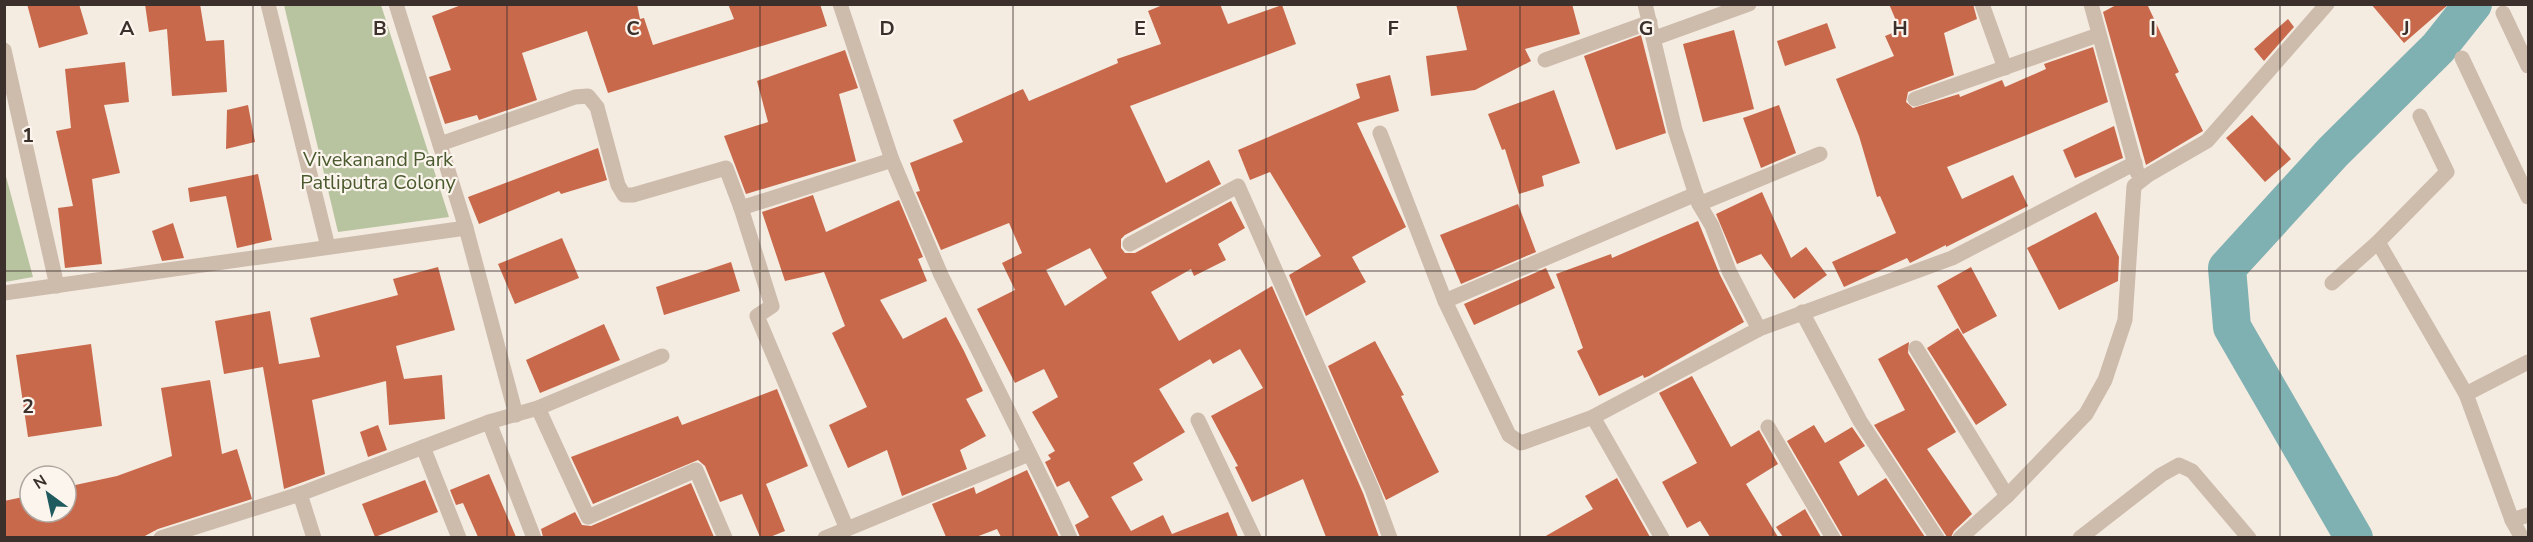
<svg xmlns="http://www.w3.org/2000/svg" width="2533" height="542" viewBox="0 0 2533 542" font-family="'Nunito Sans',sans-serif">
  <rect width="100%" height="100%" fill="#f4ebe1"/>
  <!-- green -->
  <g fill="#b8c4a0">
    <polygon points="284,5 381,5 449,217 338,232"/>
    <polygon points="4,169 33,277 5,282 4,282"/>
  </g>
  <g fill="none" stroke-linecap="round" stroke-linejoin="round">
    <!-- river -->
    <polyline stroke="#7fb0b2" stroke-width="38" points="2354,538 2232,327 2227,268 2333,152 2438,48 2473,4"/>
  </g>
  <!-- building -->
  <g fill="#c8694b" fill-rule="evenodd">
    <polygon points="27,4 79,4 88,34 39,48"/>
    <polygon points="145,4 200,4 206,41 224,40 227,92 172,96 167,29 149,32"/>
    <polygon points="464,4 637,4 640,19 644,18 653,45 734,19 728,4 820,4 827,26 608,93 587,31 522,53 537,100 479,120 477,115 445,124 429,77 451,70 432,16"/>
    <path d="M 1165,4 L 1220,4 L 1228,24 L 1282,5 L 1296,44 L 1130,106 L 1166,183 L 1209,160 L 1221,184 L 1125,235 L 1121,239 L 1121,248 L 1125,253 L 1135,253 L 1231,201 L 1245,228 L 1218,244 L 1226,260 L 1194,276 L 1191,269 L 1151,292 L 1179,341 L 1272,286 L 1363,493 L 1379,537 L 1326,537 L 1303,479 L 1252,502 L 1235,467 L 1238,466 L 1211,416 L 1263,388 L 1240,349 L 1213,364 L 1210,359 L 1159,389 L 1185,432 L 1133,463 L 1143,480 L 1111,497 L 1131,531 L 1163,515 L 1172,534 L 1228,512 L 1238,537 L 1080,537 L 1075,525 L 1089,517 L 1069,481 L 1057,487 L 1045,462 L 1051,459 L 1048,455 L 1055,451 L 1032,412 L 1058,397 L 1044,369 L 1015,383 L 977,309 L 1015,290 L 1002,263 L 1022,253 L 1009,223 L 941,250 L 916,192 L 920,191 L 910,163 L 963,142 L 953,120 L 1023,89 L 1029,101 L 1118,63 L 1117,59 L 1161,44 L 1148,11 ZM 1090,248 L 1107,278 L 1065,306 L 1046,270 Z"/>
    <polygon points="1456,4 1572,4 1580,34 1525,49 1531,61 1475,90 1431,96 1426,56 1467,50"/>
    <polygon points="1889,4 1973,4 1977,19 1944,33 1954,75 1908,92 1906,102 1913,108 1959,94 1960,97 2002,80 2005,87 2046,69 2044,64 2093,47 2108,102 1947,167 1962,199 2013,175 2028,206 1946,247 1946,245 1910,263 1907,258 1844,287 1832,262 1896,233 1880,196 1877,197 1859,136 1836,79 1894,56 1885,36 1900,30"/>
    <polygon points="2118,4 2147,4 2179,72 2175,74 2203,131 2146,165 2103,12"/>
    <polygon points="2371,4 2449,4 2404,43"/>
    <polygon points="2288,19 2294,27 2264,61 2254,49"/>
    <polygon points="1827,23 1836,48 1785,66 1777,41"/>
    <polygon points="1734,30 1754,109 1703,122 1683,44"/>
    <polygon points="1641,35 1666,133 1616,150 1584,56"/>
    <polygon points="845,50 858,88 839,94 856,161 746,194 724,136 768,122 757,81"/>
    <polygon points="125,62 129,102 104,105 120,173 92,179 102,264 65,268 58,208 73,206 56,131 71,128 65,69"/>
    <polygon points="1390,75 1399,111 1357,123 1406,227 1352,257 1366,282 1306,316 1289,275 1321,256 1270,172 1250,180 1238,150 1360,98 1356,84"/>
    <polygon points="1554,90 1580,163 1542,176 1544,186 1519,194 1505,149 1502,150 1488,114"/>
    <polygon points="248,105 255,142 226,149 227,110"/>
    <polygon points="1779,105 1796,153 1761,168 1743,118"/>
    <polygon points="2252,115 2291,159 2265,182 2226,138"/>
    <polygon points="2114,126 2123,158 2075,178 2063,150"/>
    <polygon points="598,148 607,180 561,194 559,191 479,224 468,197"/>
    <polygon points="258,174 272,240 237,248 226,196 190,202 188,188"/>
    <polygon points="1762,192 1791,258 1806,247 1827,275 1794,299 1761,254 1737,264 1716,214"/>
    <polygon points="813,195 826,232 899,200 923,257 918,259 927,281 880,300 903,339 946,317 964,351 983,391 966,399 986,436 960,450 967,469 902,496 887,450 848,468 829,425 867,407 832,333 845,326 824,272 785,281 762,212"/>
    <polygon points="1518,204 1536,252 1461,284 1440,235"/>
    <polygon points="2096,212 2119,257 2118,281 2059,310 2027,248"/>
    <polygon points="1698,221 1720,275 1744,322 1649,376 1644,378 1643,375 1599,396 1577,351 1583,348 1556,274 1611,254 1612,258"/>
    <polygon points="173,223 184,258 162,261 152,231"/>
    <polygon points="562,238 579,278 515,304 498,264"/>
    <polygon points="731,262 740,291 664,315 656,287"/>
    <polygon points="438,267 455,330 396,346 404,379 442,375 445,419 389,425 386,381 312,400 325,474 284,489 263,367 224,374 215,321 270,311 279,364 320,357 310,318 398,295 393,279"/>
    <polygon points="1971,267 1997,316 1963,334 1937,286"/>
    <polygon points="1546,268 1555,288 1474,325 1464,304"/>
    <polygon points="604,324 620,360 540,393 526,360"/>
    <polygon points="1958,328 2007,405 1976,425 1927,348"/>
    <polygon points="1375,341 1404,395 1401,396 1439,472 1386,500 1328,366"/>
    <polygon points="1909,342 1908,353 1956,432 1927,449 1972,514 1954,531 1951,537 1947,537 1874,425 1905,410 1878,359"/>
    <polygon points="91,344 102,426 28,437 16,355"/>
    <polygon points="1692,376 1731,447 1759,430 1778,464 1746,484 1778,537 1710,537 1700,521 1687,528 1662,482 1697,463 1659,393"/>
    <polygon points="210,380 222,454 237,449 252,499 158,529 143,537 4,537 4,501 23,497 26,512 66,512 66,487 117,476 172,456 161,388"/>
    <polygon points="777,389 808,466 766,484 785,531 770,537 760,537 742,494 720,502 705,466 698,460 593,504 571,457 678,416 682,425"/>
    <polygon points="378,425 387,450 368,457 360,432"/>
    <polygon points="1814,425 1825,443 1852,427 1865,446 1839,462 1858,496 1886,478 1925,537 1843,537 1787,441"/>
    <polygon points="1027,470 1059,537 1001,537 997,529 976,537 946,537 932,504 974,487 976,494"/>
    <polygon points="489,474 516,537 478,537 463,503 456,505 450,490"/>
    <polygon points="1617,478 1650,537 1544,537 1593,509 1585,496"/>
    <polygon points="425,480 438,512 375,537 362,504"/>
    <polygon points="691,483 714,537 543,537 541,529 575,512 582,525 591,526"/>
    <polygon points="1805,509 1821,537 1783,537 1776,527"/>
  </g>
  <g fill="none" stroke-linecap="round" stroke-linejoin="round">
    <!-- minor -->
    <g stroke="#cdbbac" stroke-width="15">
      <polyline points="268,4 328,247"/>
      <polyline points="396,4 466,228 516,415"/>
      <polyline points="840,4 892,160"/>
      <polyline points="1645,4 1675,130 1699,204 1712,226 1729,271 1759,329"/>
      <polyline points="1982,4 2005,68"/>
      <polyline points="2091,4 2137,172"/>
      <polyline points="2503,13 2528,66"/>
      <polyline points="1655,38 1749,4"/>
      <polyline points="4,50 57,286"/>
      <polyline points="2462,58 2528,197"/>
      <polyline points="1545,60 1650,22"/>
      <polyline points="1915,99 2098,35"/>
      <polyline points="2420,116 2447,172 2378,242 2466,394 2512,520 2522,538"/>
      <polyline points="1380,133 1445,301 1509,435 1521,443 1593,417"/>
      <polyline points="440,144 575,97 588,96 597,107 618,185 624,195 633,195 726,168 741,208"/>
      <polyline points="1699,204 1820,154"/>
      <polyline points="1130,244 1238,186 1372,489 1390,538"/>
      <polyline points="2332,283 2378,242"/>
      <polyline points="4,293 466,228"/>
      <polyline points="1445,301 1696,194"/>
      <polyline points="1802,312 1860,421 1937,538"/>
      <polyline points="1916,348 2007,496"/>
      <polyline points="2466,394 2528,362"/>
      <polyline points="538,408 588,517 696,470 725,538"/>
      <polyline points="1198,420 1254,538"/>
      <polyline points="489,422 534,538"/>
      <polyline points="1768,427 1833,538"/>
      <polyline points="423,447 459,538"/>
      <polyline points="1029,454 847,529 757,316 772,306 741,208 892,160 941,275 1054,503 1070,538"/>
      <polyline points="300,494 314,538"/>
      <polyline points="2512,520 2528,515"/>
      <polyline points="161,538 300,494 489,422 538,408 662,356"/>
      <polyline points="825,538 847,529"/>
      <polyline points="1662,538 1593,417 1759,329 1952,258 2135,163"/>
      <polyline points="1960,538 2007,496 2086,414 2105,380 2125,320 2134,186 2148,175 2207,141 2327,4"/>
      <polyline points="2080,538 2161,475 2179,465 2192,471 2249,538"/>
    </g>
  </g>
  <!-- grid -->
  <path fill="none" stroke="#3b302b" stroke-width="1.5" stroke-opacity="0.55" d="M 253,4 L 253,538M 507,4 L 507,538M 760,4 L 760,538M 1013,4 L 1013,538M 1266,4 L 1266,538M 1520,4 L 1520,538M 1773,4 L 1773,538M 2026,4 L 2026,538M 2280,4 L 2280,538M 4,271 L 2528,271"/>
  <g text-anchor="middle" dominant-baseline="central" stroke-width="4.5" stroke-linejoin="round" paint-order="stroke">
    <!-- park labels -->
    <g font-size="20" fill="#4a5a2e" stroke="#fbf5ee">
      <text x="378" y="159">Vivekanand Park<tspan x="378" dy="23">Patliputra Colony</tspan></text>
    </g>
  </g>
  <g font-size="20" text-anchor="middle" font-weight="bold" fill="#3b302b" stroke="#fbf5ee" stroke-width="4.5" stroke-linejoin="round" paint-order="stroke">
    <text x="127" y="35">A</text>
    <text x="380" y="35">B</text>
    <text x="633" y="35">C</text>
    <text x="887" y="35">D</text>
    <text x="1140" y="35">E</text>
    <text x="1393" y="35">F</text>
    <text x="1646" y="35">G</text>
    <text x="1900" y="35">H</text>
    <text x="2153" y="35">I</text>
    <text x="2406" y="35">J</text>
    <text x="28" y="142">1</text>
    <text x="28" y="413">2</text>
  </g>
  <!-- border -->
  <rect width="2533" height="542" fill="none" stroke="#3b302b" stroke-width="12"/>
  <!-- north arrow -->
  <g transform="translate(48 494) rotate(327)"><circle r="28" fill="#fbf5ee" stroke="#aea6a0" stroke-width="1.5"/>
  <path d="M0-4.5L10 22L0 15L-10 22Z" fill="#1f5a5e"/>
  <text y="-9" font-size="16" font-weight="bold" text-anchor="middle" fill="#3b302b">N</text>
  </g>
</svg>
